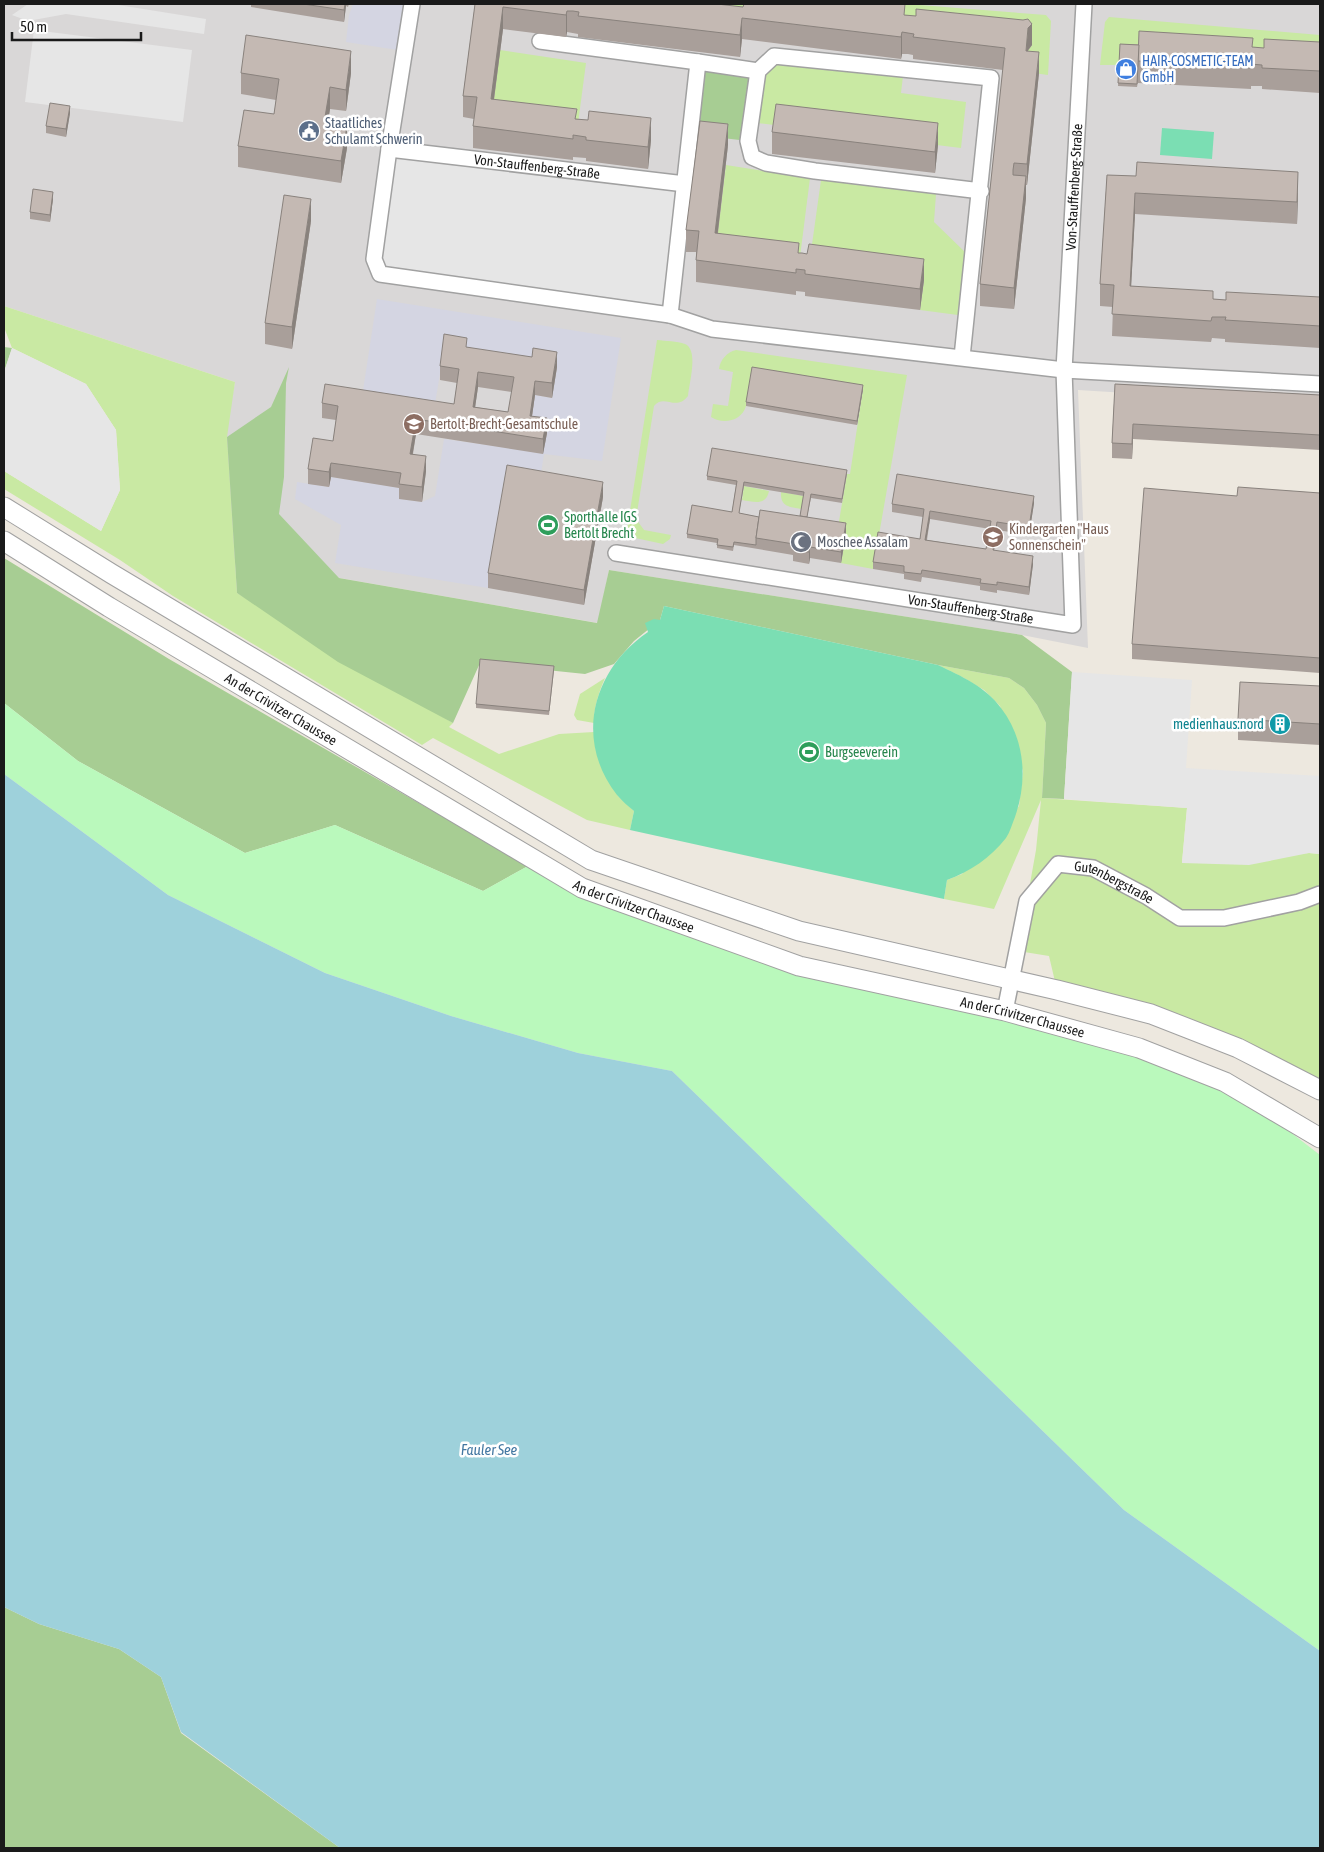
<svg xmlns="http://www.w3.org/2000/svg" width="1324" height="1852" viewBox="0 0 1324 1852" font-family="'Asap Condensed',sans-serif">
  <rect width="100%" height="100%" fill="#ede8df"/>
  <!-- residential -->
  <polygon fill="#d9d7d7" points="4,4 1320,4 1320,405 1078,390 1088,648 1022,635 609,570 598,623 203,554 235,382 4,306"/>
  <!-- grass -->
  <g fill="#c9e9a3">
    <polygon points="544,4 907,4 1046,15 1051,21 1048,75 1026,72 1028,50 1032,45 743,29"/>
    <polygon points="1109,17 1320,35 1320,64 1100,65 1105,22"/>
    <polygon points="500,50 586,63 577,131 491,121"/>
    <polygon points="777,62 903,76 901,93 966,102 961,148 757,123 765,73"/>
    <polygon points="726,165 810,178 799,265 715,255"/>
    <polygon points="821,180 936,194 934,222 966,253 958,315 920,310 924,280 809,266"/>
    <polygon points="4,306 235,382 227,437 237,593 453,723 449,727 499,754 559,734 594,732 596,750 618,796 634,811 630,830 587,820 433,738 422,745 173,596 120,560 4,489 4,471 101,531 120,490 116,430 86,384 12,348 4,327"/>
    <path d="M 657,340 C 666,341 677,341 685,344 C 699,350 689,383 688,396 C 676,412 664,393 654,406 L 636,519 L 644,530 L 671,535 L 670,539 L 663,544 L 626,536 Z"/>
    <path d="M 736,350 L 907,375 L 873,569 L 841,563 L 846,535 L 837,533 L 847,474 L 850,474 L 863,389 L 746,406 C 742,421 723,425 711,417 L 713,404 L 728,406 L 733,372 L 719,369 C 720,360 727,352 736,350 Z"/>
    <path d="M 744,486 L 769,491 C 766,506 754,502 742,500 Z"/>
    <path d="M 781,492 L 804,496 L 802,509 C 790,507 780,507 781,492 Z"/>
    <polygon points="938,665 1009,678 1024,688 1037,705 1046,723 1042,798 1187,808 1182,862 1309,853 1320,854 1320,1090 1238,1048 1057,990 1049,956 1018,951 1036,850 1041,800 994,909 944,899 947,880 962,874 1019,806 1023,771 1000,706 984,690 964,678"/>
    <path d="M 605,678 C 599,692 594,706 594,723 L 577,720 L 574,715 L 580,694 Z"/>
  </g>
  <!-- forest -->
  <g fill="#a7cd93">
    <polygon points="698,62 758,71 748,141 689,134"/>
    <polygon points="4,347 12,348 4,372"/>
    <polygon points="289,367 286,383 284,477 279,514 339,578 597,623 609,570 1022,635 1072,672 1064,799 1042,798 1046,723 1037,705 1024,688 1009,678 938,665 664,606 660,620 634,641 614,664 585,674 480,663 453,723 338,662 237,593 227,437 271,407"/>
    <polygon points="4,558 169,659 528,866 483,891 335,825 245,853 78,761 4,703"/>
    <polygon points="4,1607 39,1624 119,1649 161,1677 181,1733 340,1848 4,1848"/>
  </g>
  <!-- park -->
  <polygon fill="#baf9bc" points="4,703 78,761 245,853 335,825 483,891 528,866 799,966 1005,1011 1225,1082 1320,1155 1320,1651 1124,1510 672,1071 578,1053 451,1016 325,973 168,895 4,774"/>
  <!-- pitch -->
  <g fill="#7bdeb3">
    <polygon points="1162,128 1214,132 1212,159 1160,155"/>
    <path d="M 664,606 L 938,665 C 961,676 986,687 1001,708 C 1025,739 1028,780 1015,817 C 1012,824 1010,832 1006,838 C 990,858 971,871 947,880 L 944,899 L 630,830 L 634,811 C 628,806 622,801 617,795 C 574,740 592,670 648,632 L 645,623 L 654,619 L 660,620 Z"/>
  </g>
  <!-- parking -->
  <g fill="#e6e6e6">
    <polygon points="28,4 112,4 206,19 204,34 66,14 28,21 12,15"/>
    <polygon points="34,30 192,50 183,122 25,102"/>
    <polygon points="389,149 685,184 670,315 380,274"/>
    <polygon points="12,348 86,384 116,430 120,490 101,531 4,471 4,372"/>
    <polygon points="1072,672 1192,680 1186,768 1320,776 1320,854 1309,853 1249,865 1182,863 1187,808 1064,799"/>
  </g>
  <!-- plaza -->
  <g fill="#d4d5e2">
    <polygon points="353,4 412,4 404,51 346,42 349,15"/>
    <polygon points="377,299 621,338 602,461 544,454 539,486 488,588 335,563 341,525 295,499 297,482 329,487 331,477 401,488 400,499 422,502 435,496 444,439 543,453 530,430 535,395 552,398 557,367 444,349 434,410 362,397"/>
  </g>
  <!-- water -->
  <polygon fill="#9ed1db" points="4,774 168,895 325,973 451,1016 578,1053 672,1071 1124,1510 1320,1651 1320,1848 340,1848 181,1732 161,1677 119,1649 39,1624 4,1607"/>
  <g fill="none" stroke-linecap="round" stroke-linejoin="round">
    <!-- minor casing -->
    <g stroke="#a1a1a1" stroke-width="18">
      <g id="minor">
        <polyline points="412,4 389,149 374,259 380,274 670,315 712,329 1064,370 1320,384"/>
        <polyline points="540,41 698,62"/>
        <path id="s1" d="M 389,149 L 685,184"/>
        <polyline points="670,315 698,62 758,71"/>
        <polyline points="962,357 991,78 774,56 758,71 748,141 752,157 766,163 815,171 981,191"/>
        <path id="s2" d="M 616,553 L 1073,625 L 1064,370 L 1084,4"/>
        <path id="s3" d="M 1005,1011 L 1027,901 L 1058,864 L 1093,868 L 1146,896 L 1180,918 L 1224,918 L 1299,902 L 1320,894"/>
      </g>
    </g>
    <!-- tertiary casing -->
    <g stroke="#a1a1a1" stroke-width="21">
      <g id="tertiary">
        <polyline points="4,507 112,574 591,860 799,931 1057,990 1151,1014 1238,1048 1320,1090"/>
        <path id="s4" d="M 4,541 L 109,607 L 582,888 L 799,966 L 1005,1011 L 1139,1048 L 1225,1082 L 1320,1138"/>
      </g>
    </g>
    <!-- minor -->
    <use href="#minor" stroke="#fff" stroke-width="15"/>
    <!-- tertiary -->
    <use href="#tertiary" stroke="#fff" stroke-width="19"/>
  </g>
  <!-- wall -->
  <g fill="#a99f9a" fill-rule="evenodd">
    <polygon points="251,4 349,4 348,7 346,6 344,22 251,7"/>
    <polygon points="475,4 743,7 905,15 1032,45 1028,51 1039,73 1027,185 1026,185 1026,198 1014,309 980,306 980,284 1003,70 913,59 913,55 908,54 902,54 901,59 742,39 740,57 578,37 578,34 567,32 566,37 503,29 494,100 577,119 651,140 648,169 586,161 586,158 573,157 573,160 473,148 473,126 474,119 463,117 463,96"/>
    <polygon points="1320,42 1320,93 1262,89 1262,86 1251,86 1251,89 1138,83 1138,82 1137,87 1118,86 1120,44 1264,48"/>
    <polygon points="241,73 351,73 346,111 330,109 328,123 347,148 341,183 238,167 238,146 274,114 276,100 241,94"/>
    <polygon points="70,113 66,137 46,133 46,126"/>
    <polygon points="772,132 938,145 935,173 772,154"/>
    <polygon points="728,145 718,233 799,253 924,280 920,310 805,296 805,292 796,291 796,295 696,282 696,252 686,252 686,230"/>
    <polygon points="1107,175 1298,193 1297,224 1135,214 1131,286 1213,299 1226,300 1320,297 1320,348 1225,342 1225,339 1212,338 1211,342 1112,336 1113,307 1100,306 1100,284"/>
    <polygon points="53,199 50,222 30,219 30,212"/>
    <polygon points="311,221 292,349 265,344 265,323"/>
    <path d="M 467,347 L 557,367 L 552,398 L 535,395 L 532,416 L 547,433 L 543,454 L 416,434 L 413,454 L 426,471 L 422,502 L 399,499 L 399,488 L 331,477 L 329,487 L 308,484 L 308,469 L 333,441 L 336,420 L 322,418 L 322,403 L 454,404 L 457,383 L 440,380 L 440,366 ZM 478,387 L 512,392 L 508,412 L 475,407 Z"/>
    <polygon points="1115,384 1320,395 1320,450 1133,439 1132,459 1112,458 1112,443"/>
    <polygon points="863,389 857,425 746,406 746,402"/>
    <path d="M 847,474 L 842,503 L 811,498 L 807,517 L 846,534 L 841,563 L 810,558 L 809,564 L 793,561 L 793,555 L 734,545 L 733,551 L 717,548 L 717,543 L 687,538 L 687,534 L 732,512 L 736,485 L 707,480 L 707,476 ZM 744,486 L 804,496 L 800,516 L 759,517 L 739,513 Z"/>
    <polygon points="1320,493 1320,673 1132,659 1132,644 1237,496"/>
    <polygon points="603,497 584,605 488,588 488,573"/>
    <path d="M 1034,503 L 1029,535 L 997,530 L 994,550 L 1033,564 L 1029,595 L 997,590 L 997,593 L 980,590 L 980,586 L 922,577 L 921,582 L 904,579 L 904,574 L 873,569 L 873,562 L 920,539 L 923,517 L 892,512 L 892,504 ZM 930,519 L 990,529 L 986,549 L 927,540 Z"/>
    <polygon points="554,670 549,715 476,708 476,704"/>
    <polygon points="1320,686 1320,745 1238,740 1238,719"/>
  </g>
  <!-- shaded-wall -->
  <g fill="#89827d">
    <polygon points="345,4 346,4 346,6 344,22 344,10"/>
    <polygon points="503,7 503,29 491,121 491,99"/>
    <polygon points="567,11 567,32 566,37 566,15"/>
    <polygon points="742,18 742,39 740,57 740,35"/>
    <polygon points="1032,24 1032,45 1028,50 1026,72 1026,51 1028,28"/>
    <polygon points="902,32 902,54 901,59 901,37"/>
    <polygon points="351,51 351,73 346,111 346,90"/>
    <polygon points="1039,52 1039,73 1027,185 1027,164"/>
    <polygon points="330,87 330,109 324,144 324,123"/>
    <polygon points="70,106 70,113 66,137 66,129"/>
    <polygon points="651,118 651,140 648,169 648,147"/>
    <polygon points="938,123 938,145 935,173 935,152"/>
    <polygon points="728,124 728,145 715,255 715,233"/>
    <polygon points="347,126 347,148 341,183 341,161"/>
    <polygon points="1298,172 1298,193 1297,224 1297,202"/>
    <polygon points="1026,176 1026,198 1014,309 1014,288"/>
    <polygon points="53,192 53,199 50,222 50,215"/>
    <polygon points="1135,193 1135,214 1130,308 1130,286"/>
    <polygon points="311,199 311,221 292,349 292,327"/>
    <polygon points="924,259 924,280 920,310 920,289"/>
    <polygon points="557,352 557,367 552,398 552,383"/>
    <polygon points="478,372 478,387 473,422 473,407"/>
    <polygon points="535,381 535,395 530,430 530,416"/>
    <polygon points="863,385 863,389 857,425 857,421"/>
    <polygon points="547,418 547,433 543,454 543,439"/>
    <polygon points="416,419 416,434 410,469 410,454"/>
    <polygon points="1133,424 1133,439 1132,459 1132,444"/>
    <polygon points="426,456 426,471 422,502 422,487"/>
    <polygon points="331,463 331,477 329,487 329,472"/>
    <polygon points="603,482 603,497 584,605 584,590"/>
    <polygon points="1034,496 1034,503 1029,535 1029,527"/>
    <polygon points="930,511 930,519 925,547 925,540"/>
    <polygon points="997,522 997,530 993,558 993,550"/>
    <polygon points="846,523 846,534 841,563 841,552"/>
    <polygon points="810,547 810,558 809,564 809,552"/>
    <polygon points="1033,556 1033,564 1029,595 1029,587"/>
  </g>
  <!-- building -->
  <g fill="#c4b9b3" stroke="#89827d" fill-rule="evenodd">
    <polygon points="303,4 345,4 344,10"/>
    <polygon points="475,4 717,4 743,7 744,4 905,4 904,15 916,16 916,9 1023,20 1028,19 1032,24 1028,28 1026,51 1039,52 1027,164 1014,163 1013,170 1013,175 1026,176 1014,288 980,284 1005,48 913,37 914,34 902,32 901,37 742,18 740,35 578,16 579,12 573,11 567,11 566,15 503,7 491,99 577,109 575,119 588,120 589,111 651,118 648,147 586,140 586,137 573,135 573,139 473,126 477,97 463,96"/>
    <polygon points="1139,31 1253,38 1252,47 1264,48 1264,39 1320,42 1320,71 1262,68 1262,65 1251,64 1251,68 1138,61"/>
    <polygon points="246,35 351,51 346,90 330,87 324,123 347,126 341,161 238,146 244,110 274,114 279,79 241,73"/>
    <polygon points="1120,44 1139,45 1137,84 1118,83"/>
    <polygon points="50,103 70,106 66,129 46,126"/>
    <polygon points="776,104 938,123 935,152 772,132"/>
    <polygon points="700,121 728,124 715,233 799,243 798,253 802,253 807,254 809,244 924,259 920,289 805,274 805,270 796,269 796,273 696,260 699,231 686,230"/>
    <polygon points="1137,162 1298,172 1297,202 1135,193 1130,286 1213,291 1213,299 1226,300 1226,292 1320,297 1320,326 1225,320 1226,317 1212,317 1211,321 1112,314 1114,285 1100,284 1107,175 1136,176"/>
    <polygon points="33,189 53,192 50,215 30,212"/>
    <polygon points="284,195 311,199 292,327 265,323"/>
    <path d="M 444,334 L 467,338 L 466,347 L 532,357 L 533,348 L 557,352 L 552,383 L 535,381 L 530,416 L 547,418 L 543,439 L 416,419 L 410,454 L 426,456 L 422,487 L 399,484 L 401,473 L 331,463 L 329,472 L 308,469 L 313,438 L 333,441 L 338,406 L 322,403 L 325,384 L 454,404 L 459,369 L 440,366 ZM 478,372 L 514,377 L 508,412 L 473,407 Z"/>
    <polygon points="752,367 863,385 857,421 746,402"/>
    <polygon points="1115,384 1320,395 1320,435 1133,424 1132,444 1112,443"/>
    <polygon points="712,448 847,470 842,499 811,494 807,517 800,516 804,492 744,482 739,513 759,517 756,538 756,545 734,542 733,547 717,545 718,539 687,534 692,505 732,512 737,481 707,476"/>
    <polygon points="507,465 603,482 584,590 488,573"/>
    <path d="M 897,474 L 1034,496 L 1029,527 L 997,522 L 993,550 L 1033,556 L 1029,587 L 997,582 L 997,585 L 980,583 L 981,579 L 922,570 L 921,574 L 904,572 L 904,566 L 873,562 L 878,532 L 920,539 L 924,509 L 892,504 ZM 930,511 L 991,521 L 986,549 L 925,540 Z"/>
    <polygon points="1238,487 1320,493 1320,658 1132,644 1144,488 1237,496"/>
    <polygon points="760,510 846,523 841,552 810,547 809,552 793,550 794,544 756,538"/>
    <polygon points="480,659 554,666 549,711 476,704"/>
    <polygon points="1240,682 1320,686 1320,724 1238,719"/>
  </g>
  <!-- icons -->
  <defs>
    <g id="shop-disc" transform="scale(1.125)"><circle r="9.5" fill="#3f7fe0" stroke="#fff"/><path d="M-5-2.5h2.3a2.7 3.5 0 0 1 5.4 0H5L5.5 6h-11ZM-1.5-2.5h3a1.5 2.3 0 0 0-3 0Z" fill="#fff"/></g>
    <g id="civic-disc" transform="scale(1.125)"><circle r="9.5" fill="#5c6f8a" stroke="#fff"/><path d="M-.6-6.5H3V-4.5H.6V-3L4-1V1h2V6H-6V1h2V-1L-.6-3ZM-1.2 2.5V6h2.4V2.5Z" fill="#fff"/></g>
    <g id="school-disc" transform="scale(1.125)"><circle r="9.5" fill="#8d6e63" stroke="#fff"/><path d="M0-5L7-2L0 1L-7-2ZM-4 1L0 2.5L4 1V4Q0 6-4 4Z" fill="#fff"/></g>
    <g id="stadium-disc" transform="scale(1.125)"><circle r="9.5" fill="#2e9e5b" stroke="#fff"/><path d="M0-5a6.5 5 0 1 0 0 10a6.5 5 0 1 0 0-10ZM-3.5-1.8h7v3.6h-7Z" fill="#fff"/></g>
    <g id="mosque-disc" transform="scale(1.125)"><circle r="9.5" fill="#6b7280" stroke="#fff"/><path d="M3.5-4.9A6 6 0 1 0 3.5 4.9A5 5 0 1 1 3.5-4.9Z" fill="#fff"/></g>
    <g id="building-disc" transform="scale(1.125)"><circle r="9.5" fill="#0f9aa8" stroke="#fff"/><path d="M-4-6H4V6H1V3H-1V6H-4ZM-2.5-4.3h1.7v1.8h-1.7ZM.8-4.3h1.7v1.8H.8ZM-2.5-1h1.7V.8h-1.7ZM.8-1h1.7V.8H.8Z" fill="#fff"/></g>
  </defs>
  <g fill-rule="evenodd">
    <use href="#shop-disc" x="1126" y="69"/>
    <use href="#civic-disc" x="309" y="131"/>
    <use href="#school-disc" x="414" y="424"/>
    <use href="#stadium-disc" x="548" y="525"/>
    <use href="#school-disc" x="993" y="537"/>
    <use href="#mosque-disc" x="801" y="542"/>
    <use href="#building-disc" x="1280" y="724"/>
    <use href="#stadium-disc" x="809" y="752"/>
  </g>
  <g text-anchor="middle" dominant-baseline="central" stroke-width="5" stroke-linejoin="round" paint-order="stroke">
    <!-- shop labels -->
    <g font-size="14" fill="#366cbe" stroke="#fff" text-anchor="start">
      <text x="1142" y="61">HAIR-COSMETIC-TEAM<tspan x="1142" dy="16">GmbH</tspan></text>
    </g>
    <!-- service labels -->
    <g font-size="14" fill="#4e5e75" stroke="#fff" text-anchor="start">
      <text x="325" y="123">Staatliches<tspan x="325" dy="16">Schulamt Schwerin</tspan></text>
    </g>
    <!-- street labels -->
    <g font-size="14" fill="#1a1a1a" stroke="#fff">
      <text stroke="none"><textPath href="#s1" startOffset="149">Von-Stauffenberg-Straße</textPath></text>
      <text stroke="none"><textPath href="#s2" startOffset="901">Von-Stauffenberg-Straße</textPath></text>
      <text stroke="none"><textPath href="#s2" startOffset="359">Von-Stauffenberg-Straße</textPath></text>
      <text stroke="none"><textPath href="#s4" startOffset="324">An der Crivitzer Chaussee</textPath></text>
      <text stroke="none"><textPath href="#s3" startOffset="220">Gutenbergstraße</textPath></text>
      <text stroke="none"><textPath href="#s4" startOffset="729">An der Crivitzer Chaussee</textPath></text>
      <text stroke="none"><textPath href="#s4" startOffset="1134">An der Crivitzer Chaussee</textPath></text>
    </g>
    <!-- education labels -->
    <g font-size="14" fill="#785e54" stroke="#fff" text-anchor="start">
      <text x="430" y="424">Bertolt-Brecht-Gesamtschule</text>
      <text x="1009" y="529">Kindergarten "Haus<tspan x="1009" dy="16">Sonnenschein"</tspan></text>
    </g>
    <!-- leisure labels -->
    <g font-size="14" fill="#27864d" stroke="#fff" text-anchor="start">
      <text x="564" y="517">Sporthalle IGS<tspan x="564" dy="16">Bertolt Brecht</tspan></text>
      <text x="825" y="752">Burgseeverein</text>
    </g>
    <!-- worship labels -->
    <g font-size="14" fill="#5b616d" stroke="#fff" text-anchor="start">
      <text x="817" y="542">Moschee Assalam</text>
    </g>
    <!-- culture labels -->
    <g font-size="14" fill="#0d838f" stroke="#fff" text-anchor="end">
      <text x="1264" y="724">medienhaus:nord</text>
    </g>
    <!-- water labels -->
    <g font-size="15" font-style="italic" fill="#4478a2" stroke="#fff">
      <text x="489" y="1449">Fauler See</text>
    </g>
  </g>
  <!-- border -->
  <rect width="1324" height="1852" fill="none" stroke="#1a1a1a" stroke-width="10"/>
  <!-- scale -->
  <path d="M12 32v8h129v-8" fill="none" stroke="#1a1a1a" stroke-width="2.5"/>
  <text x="20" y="32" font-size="15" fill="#1a1a1a" stroke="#ffffff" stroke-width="4" paint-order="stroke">50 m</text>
</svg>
